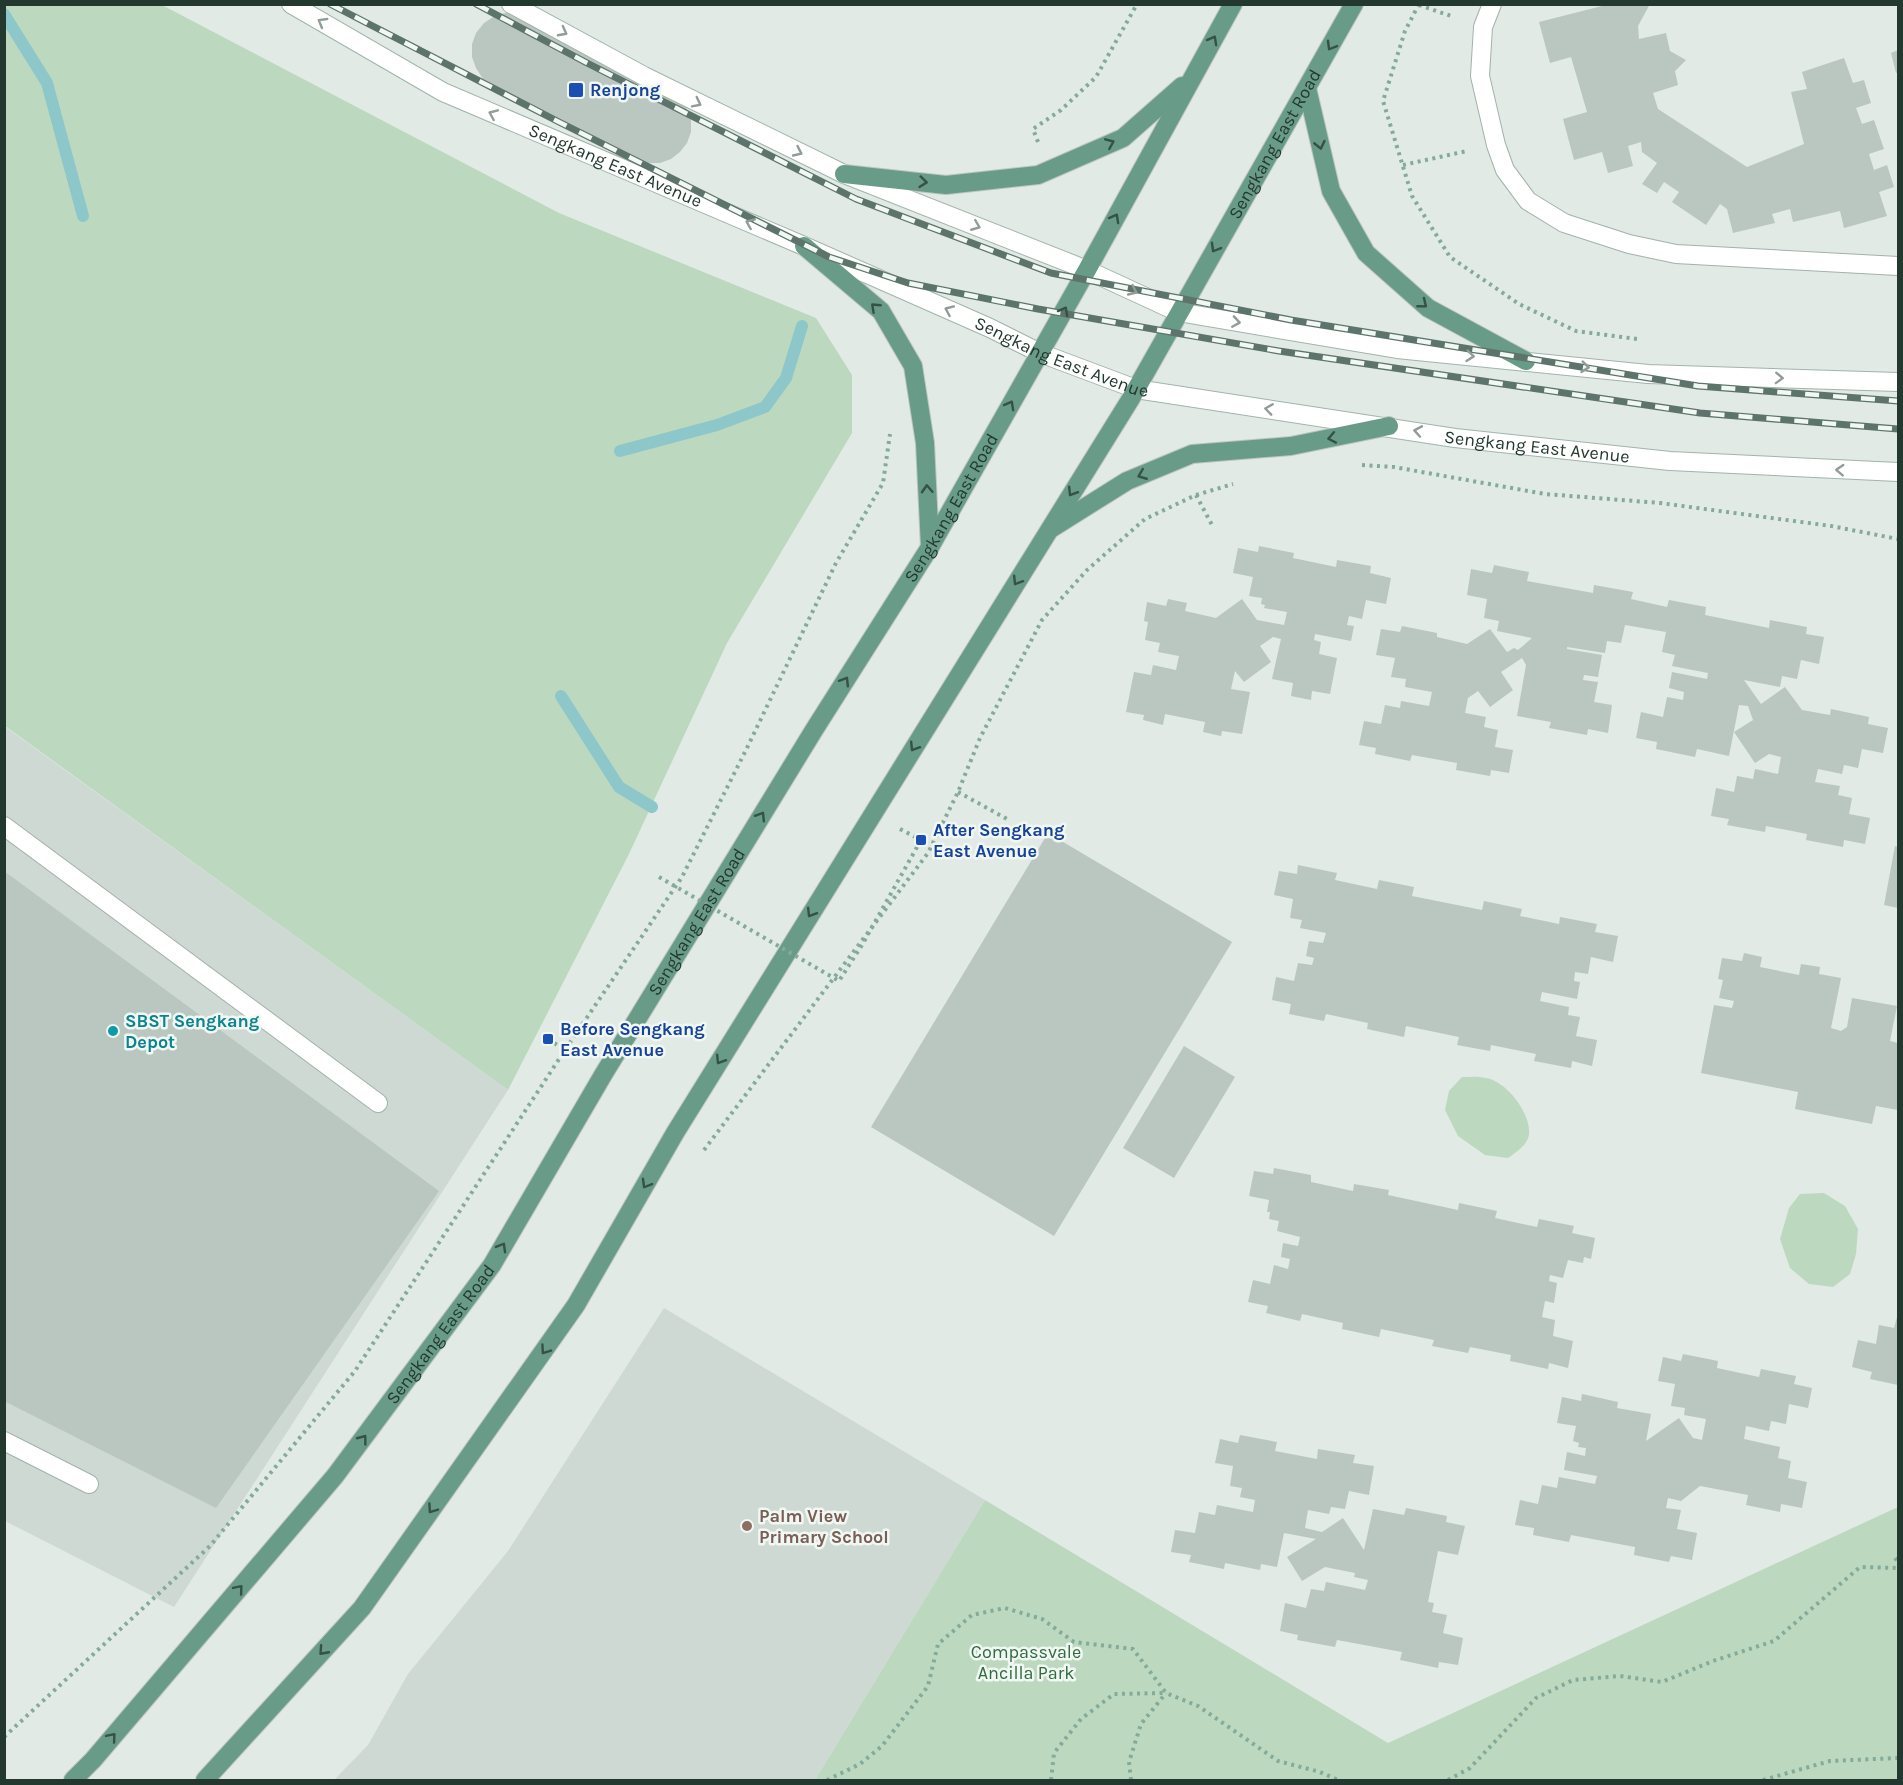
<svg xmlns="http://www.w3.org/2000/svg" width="1903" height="1785" viewBox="0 0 1903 1785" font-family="Karla,sans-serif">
  <rect width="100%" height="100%" fill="#e1eae5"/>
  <!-- built -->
  <g fill="#cfd9d4">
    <polygon points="4,726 508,1090 174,1607 5,1521"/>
    <polygon points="664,1308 985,1500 815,1780 334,1780 368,1745 408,1674 508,1551"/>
  </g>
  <!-- green -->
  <g fill="#bcd9c0">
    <polygon points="5,4 162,5 559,213 816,318 852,375 852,433 727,643 629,854 508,1090 5,726"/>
    <path d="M 1462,1077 C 1469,1077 1478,1076 1486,1078 C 1506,1081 1531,1113 1529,1134 C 1528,1145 1516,1152 1508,1158 L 1485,1155 L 1458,1136 L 1445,1110 L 1449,1091 Z"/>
    <polygon points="1824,1193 1845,1206 1858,1229 1856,1254 1850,1274 1833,1287 1809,1284 1790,1268 1780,1239 1789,1208 1800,1194"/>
    <polygon points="985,1500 1388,1743 1898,1507 1898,1780 815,1780"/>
  </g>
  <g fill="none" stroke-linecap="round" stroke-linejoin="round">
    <!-- stream -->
    <g stroke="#8ec7ca" stroke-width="12">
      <polyline points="4,14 47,83 83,216"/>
      <polyline points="620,451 717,425 765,407 786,378 802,326"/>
      <polyline points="561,696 619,787 652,807"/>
    </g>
  </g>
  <!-- building -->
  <g fill="#b9c7c0">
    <polygon points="1602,4 1650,4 1638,26 1639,39 1666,33 1670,51 1686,60 1675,71 1678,85 1653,93 1658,109 1747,167 1804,144 1791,92 1807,89 1802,72 1844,58 1853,83 1864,80 1871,103 1856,108 1862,124 1874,120 1884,149 1869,154 1874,170 1887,165 1894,187 1879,192 1887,216 1844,228 1840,211 1793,222 1790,209 1772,214 1775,223 1733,233 1727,209 1720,204 1706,225 1672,202 1679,192 1664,182 1657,193 1642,184 1657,163 1642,152 1641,142 1628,146 1633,166 1608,173 1602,152 1574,160 1563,119 1587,112 1571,57 1550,63 1539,22 1602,6"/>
    <polygon points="505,13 517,13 680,99 687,109 691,120 691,132 687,143 680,152 671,159 660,163 648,163 637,160 483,79 476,68 472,57 472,44 476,33 484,23 493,17"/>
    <polygon points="1898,50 1898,72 1896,73 1891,53"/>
    <polygon points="1259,546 1294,553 1293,558 1336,567 1337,560 1371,566 1370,573 1391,578 1386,604 1366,600 1362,619 1349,616 1347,625 1354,626 1351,641 1315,634 1314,640 1321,642 1319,654 1337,658 1330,694 1312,691 1311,700 1291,696 1293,683 1272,679 1281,639 1273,637 1260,646 1271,662 1244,682 1235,671 1231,689 1250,692 1242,734 1222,731 1221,736 1203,732 1205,722 1165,714 1163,725 1143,720 1144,715 1126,712 1134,672 1151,675 1153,665 1176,670 1179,656 1158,652 1160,643 1145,640 1148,622 1144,621 1147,602 1166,606 1168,599 1187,603 1185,611 1216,618 1242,599 1257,620 1284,625 1287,612 1264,608 1265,605 1261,604 1262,598 1249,596 1253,577 1233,573 1238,548 1258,552"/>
    <polygon points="1494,565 1529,572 1527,581 1593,593 1594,585 1633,592 1631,599 1667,607 1669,600 1706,607 1705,615 1769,628 1770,620 1807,627 1806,634 1824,637 1819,664 1801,660 1797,679 1782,676 1780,687 1744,680 1761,704 1785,687 1802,710 1830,715 1831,709 1869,717 1868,724 1888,728 1883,753 1862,749 1858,768 1844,765 1842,774 1818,769 1815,782 1840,786 1838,795 1852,798 1849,814 1870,818 1865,844 1844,840 1843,847 1806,840 1807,834 1766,826 1765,832 1727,825 1729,819 1711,816 1716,788 1734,792 1737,776 1753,779 1755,769 1778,774 1781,757 1769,754 1755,763 1734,732 1753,720 1748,706 1739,705 1729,756 1697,749 1695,757 1656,749 1657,742 1636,738 1641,712 1663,717 1667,697 1683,700 1684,692 1669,688 1672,672 1707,679 1708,673 1672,666 1675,655 1662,652 1666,632 1625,625 1621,643 1607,641 1605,653 1567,647 1567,649 1602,655 1598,677 1584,675 1583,680 1598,682 1594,702 1612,705 1608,733 1588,729 1587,735 1549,728 1551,722 1517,716 1526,665 1522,658 1501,672 1513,690 1490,707 1478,691 1468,698 1465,713 1486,717 1484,727 1498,730 1495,747 1513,750 1509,773 1491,770 1490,776 1456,770 1457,763 1412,755 1410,761 1375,754 1376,748 1359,745 1364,721 1381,724 1385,705 1400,708 1401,701 1429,706 1432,692 1405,687 1406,679 1391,677 1395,658 1376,655 1381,629 1400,632 1402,626 1437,633 1437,637 1467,644 1490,629 1507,652 1514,648 1518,650 1532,638 1497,631 1499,621 1484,618 1487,599 1467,595 1471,569 1492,573"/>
    <polygon points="1048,833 1232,942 1054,1236 871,1127"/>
    <polygon points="1895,846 1898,847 1898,908 1884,905"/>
    <polygon points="1298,865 1337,873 1335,880 1377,889 1379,880 1414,887 1412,896 1482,910 1484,901 1522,909 1520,916 1559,924 1560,917 1597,924 1595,932 1618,936 1613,962 1591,957 1588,974 1575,972 1574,981 1580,982 1577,999 1542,992 1540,1001 1569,1007 1568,1015 1580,1017 1576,1036 1597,1040 1592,1066 1572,1061 1571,1068 1534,1061 1536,1054 1491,1045 1490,1051 1457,1045 1459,1037 1406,1026 1404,1037 1367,1029 1368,1023 1326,1014 1324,1021 1289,1014 1291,1004 1272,1000 1276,977 1294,981 1298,963 1312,965 1314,958 1306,956 1309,941 1323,943 1326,933 1300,928 1302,920 1290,918 1293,899 1274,895 1279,871 1297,874"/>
    <polygon points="4,871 439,1191 216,1508 4,1401"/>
    <polygon points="1744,953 1762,957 1760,967 1799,975 1801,964 1820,967 1819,974 1841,978 1831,1028 1841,1031 1847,1027 1852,998 1897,1006 1890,1041 1898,1043 1898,1110 1876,1106 1872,1124 1795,1109 1798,1092 1701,1073 1714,1005 1732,1008 1734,1001 1719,998 1723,980 1718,979 1722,958 1742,961"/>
    <polygon points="1184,1046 1235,1077 1174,1178 1123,1148"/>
    <polygon points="1274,1168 1311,1175 1311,1182 1353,1191 1354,1184 1389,1190 1388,1195 1458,1210 1459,1203 1497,1211 1495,1218 1537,1227 1539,1219 1574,1226 1572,1233 1595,1238 1591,1259 1584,1257 1583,1263 1568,1260 1563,1278 1550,1275 1549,1281 1557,1283 1554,1303 1545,1301 1542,1317 1555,1320 1553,1336 1573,1341 1568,1368 1549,1363 1548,1369 1510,1361 1511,1355 1470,1347 1468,1353 1432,1346 1434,1340 1381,1329 1379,1337 1342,1329 1343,1323 1302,1314 1300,1321 1266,1313 1268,1306 1248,1302 1253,1280 1270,1284 1274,1265 1288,1269 1290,1259 1281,1257 1283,1243 1298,1246 1300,1237 1277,1231 1279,1221 1269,1219 1270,1212 1267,1212 1269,1200 1249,1196 1254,1171 1273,1174"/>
    <polygon points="1897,1317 1898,1318 1898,1385 1870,1379 1872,1372 1852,1367 1858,1340 1876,1344 1879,1325 1894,1328"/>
    <polygon points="1683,1354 1718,1361 1717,1368 1759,1377 1761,1369 1796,1376 1794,1384 1812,1388 1808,1408 1789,1404 1786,1424 1771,1421 1769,1431 1746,1426 1744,1439 1780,1447 1778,1458 1791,1461 1788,1478 1807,1482 1802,1508 1781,1504 1780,1512 1746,1505 1748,1495 1700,1486 1681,1501 1668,1498 1666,1508 1681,1510 1677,1529 1697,1533 1692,1560 1671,1556 1669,1562 1634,1555 1635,1547 1571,1535 1569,1542 1533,1535 1534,1528 1515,1525 1520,1500 1538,1504 1542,1485 1557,1488 1559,1477 1595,1484 1597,1476 1564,1470 1567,1452 1585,1456 1586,1448 1578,1447 1579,1443 1573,1441 1576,1426 1557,1423 1562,1397 1581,1401 1582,1394 1618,1402 1617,1408 1651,1414 1646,1441 1679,1418 1693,1438 1702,1440 1706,1419 1684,1415 1685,1408 1671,1406 1675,1384 1658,1381 1663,1357 1681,1361"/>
    <polygon points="1240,1435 1277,1442 1275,1451 1317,1459 1318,1449 1355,1455 1353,1463 1374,1466 1369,1495 1349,1491 1345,1509 1331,1507 1329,1514 1308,1510 1305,1528 1322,1532 1343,1518 1364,1550 1373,1509 1404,1515 1406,1508 1447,1516 1446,1522 1465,1526 1458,1555 1438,1551 1428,1602 1434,1603 1432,1612 1447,1615 1443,1633 1463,1638 1458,1665 1439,1662 1438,1668 1400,1660 1402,1652 1337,1640 1335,1647 1297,1640 1298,1635 1280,1631 1285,1603 1306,1608 1311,1589 1324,1591 1326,1582 1365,1590 1368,1580 1354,1577 1355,1573 1325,1567 1302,1581 1287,1557 1316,1539 1284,1533 1277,1567 1261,1564 1260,1570 1225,1563 1224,1569 1189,1562 1191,1555 1171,1552 1175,1530 1195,1533 1199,1512 1215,1515 1217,1505 1253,1512 1255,1500 1240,1497 1242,1488 1230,1486 1233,1466 1215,1463 1220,1439 1238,1443"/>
  </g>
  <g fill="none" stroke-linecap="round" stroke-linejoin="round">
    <!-- service casing -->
    <g stroke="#a4b1ab" stroke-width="20">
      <g id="service">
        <polyline points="1492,4 1483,27 1480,76 1496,145 1505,170 1528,201 1564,223 1629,244 1676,254 1898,266"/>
        <polyline points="4,826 378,1103"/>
        <polyline points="4,1441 89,1484"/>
      </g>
    </g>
    <!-- secondary casing -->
    <g stroke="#a1b4ab" stroke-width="20">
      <g id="secondary">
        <path id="s1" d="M 291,4 L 443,92 L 804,246 L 990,328 L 1040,353 L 1136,389 L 1455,438 L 1670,461 L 1898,472"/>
        <polyline points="511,4 644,76 844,174 1087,270 1178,312 1397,349 1648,374 1898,382"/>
      </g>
    </g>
    <!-- primary casing -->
    <g stroke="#bdc4c1" stroke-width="20">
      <g id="primary">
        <polyline points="1307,88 1331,191 1366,253 1428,308 1526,361"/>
        <polyline points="844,174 946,185 1038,175 1123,138 1182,86"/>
        <polyline points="804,246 881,311 913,366 925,443 930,547"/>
        <polyline points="1052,528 1127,481 1192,454 1291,446 1389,426"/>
        <path id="s2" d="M 73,1780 L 93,1760 L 335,1476 L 492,1265 L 603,1075 L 814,730 L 930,547 L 1087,270 L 1233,4"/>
        <path id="s3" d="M 205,1780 L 362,1608 L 576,1305 L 675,1133 L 1130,400 L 1354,4"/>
      </g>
    </g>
    <!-- path -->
    <g stroke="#84aa9a" stroke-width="4" stroke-dasharray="3 4.5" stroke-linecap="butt">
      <polyline points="1419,4 1405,31 1383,101 1412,196 1450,257 1519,304 1576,331 1637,339"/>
      <polyline points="1419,5 1454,17"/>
      <polyline points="1038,142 1033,129 1061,110 1096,77 1137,4"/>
      <polyline points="1403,165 1467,151"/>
      <polyline points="1362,465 1394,467 1545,494 1660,503 1831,526 1898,539"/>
      <polyline points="1196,495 1212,525"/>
      <polyline points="958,792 1007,819"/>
      <polyline points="900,829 921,840"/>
      <polyline points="548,1039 577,1058"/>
      <polyline points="704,1150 928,853 958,792 980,738 1042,620 1087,570 1145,519 1196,495 1233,484"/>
      <polyline points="1895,1558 1898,1562"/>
      <polyline points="4,1737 210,1546 355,1371 565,1050 682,877 745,752 836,563 883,483 890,434"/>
      <polyline points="827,1780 860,1764 882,1746 928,1686 938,1644 972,1615 1005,1608 1042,1619 1074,1642 1133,1649 1166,1693 1198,1706 1278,1761 1320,1772 1338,1780"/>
      <polyline points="1051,1780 1054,1753 1081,1719 1114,1694 1166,1693"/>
      <polyline points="1131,1780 1129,1762 1141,1724 1166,1693"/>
      <polyline points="1448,1780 1470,1768 1536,1698 1573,1680 1620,1676 1662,1682 1713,1661 1774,1641 1860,1567 1898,1568"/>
      <polyline points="1763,1780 1830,1761 1898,1758"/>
    </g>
    <!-- service -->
    <use href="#service" stroke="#fff" stroke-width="18"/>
    <!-- secondary -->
    <use href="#secondary" stroke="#fff" stroke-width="18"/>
    <!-- primary -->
    <use href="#primary" stroke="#699b89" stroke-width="18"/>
    <!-- rail casing -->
    <g stroke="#5d746c" stroke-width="7">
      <g id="rail">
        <polyline points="330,4 559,122 829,257 908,283 1038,309 1279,351 1700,413 1898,429"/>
        <polyline points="476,4 587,63 856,199 1051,273 1291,320 1698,386 1898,401"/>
      </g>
    </g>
    <!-- rail -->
    <use href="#rail" stroke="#f1f7f3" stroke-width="4.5" stroke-dasharray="14" stroke-linecap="butt"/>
    <!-- path-bridge -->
    <polyline stroke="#84aa9a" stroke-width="4" stroke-dasharray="3 4.5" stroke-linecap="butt" points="659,877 839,981 862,945 921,840"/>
  </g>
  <!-- one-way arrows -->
  <defs><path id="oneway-chevron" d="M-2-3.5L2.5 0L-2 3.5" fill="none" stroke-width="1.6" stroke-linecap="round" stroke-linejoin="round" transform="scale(1.5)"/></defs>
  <g stroke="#919c98">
    <use href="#oneway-chevron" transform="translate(322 22) rotate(-150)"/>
    <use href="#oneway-chevron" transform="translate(563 32) rotate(28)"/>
    <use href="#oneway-chevron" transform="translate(697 103) rotate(27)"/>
    <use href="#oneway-chevron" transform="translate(493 114) rotate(-157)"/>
    <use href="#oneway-chevron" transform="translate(798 152) rotate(25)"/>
    <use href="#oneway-chevron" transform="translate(750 223) rotate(-157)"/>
    <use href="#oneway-chevron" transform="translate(976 226) rotate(22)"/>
    <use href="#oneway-chevron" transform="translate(1133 291) rotate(25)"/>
    <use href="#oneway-chevron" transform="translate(949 310) rotate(-156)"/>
    <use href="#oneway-chevron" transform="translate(1236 322) rotate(9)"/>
    <use href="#oneway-chevron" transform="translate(1470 356) rotate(6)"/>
    <use href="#oneway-chevron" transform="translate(1585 367) rotate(6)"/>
    <use href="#oneway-chevron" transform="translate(1779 378) rotate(2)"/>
    <use href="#oneway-chevron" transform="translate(1269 409) rotate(-172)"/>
    <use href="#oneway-chevron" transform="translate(1418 431) rotate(-170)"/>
    <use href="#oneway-chevron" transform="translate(1840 470) rotate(-177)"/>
  </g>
  <g stroke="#345246">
    <use href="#oneway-chevron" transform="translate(1213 40) rotate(-61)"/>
    <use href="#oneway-chevron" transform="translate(1331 46) rotate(120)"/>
    <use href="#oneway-chevron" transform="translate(1110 143) rotate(-23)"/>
    <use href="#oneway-chevron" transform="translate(1320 145) rotate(77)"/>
    <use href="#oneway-chevron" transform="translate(923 182) rotate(6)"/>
    <use href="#oneway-chevron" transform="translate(1115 218) rotate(-61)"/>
    <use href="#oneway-chevron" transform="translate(1215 248) rotate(120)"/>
    <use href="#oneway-chevron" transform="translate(1423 304) rotate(39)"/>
    <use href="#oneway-chevron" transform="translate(875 307) rotate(-137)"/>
    <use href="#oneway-chevron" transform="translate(1064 311) rotate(-61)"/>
    <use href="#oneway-chevron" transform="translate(1010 405) rotate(-61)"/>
    <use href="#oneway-chevron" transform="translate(1332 438) rotate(169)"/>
    <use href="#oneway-chevron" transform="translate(1142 475) rotate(158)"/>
    <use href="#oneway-chevron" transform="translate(927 489) rotate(-93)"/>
    <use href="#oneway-chevron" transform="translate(1072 492) rotate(122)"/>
    <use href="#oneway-chevron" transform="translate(1017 581) rotate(122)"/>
    <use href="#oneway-chevron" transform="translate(845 681) rotate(-58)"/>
    <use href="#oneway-chevron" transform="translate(914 747) rotate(122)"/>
    <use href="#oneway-chevron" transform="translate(761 816) rotate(-58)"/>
    <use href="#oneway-chevron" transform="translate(811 913) rotate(122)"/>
    <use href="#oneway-chevron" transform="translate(720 1060) rotate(122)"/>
    <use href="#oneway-chevron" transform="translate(646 1184) rotate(120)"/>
    <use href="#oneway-chevron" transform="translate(502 1247) rotate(-60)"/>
    <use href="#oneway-chevron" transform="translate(545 1350) rotate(125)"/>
    <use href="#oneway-chevron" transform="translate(363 1439) rotate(-53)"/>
    <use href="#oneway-chevron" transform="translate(432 1509) rotate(125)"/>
    <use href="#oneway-chevron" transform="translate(239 1589) rotate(-50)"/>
    <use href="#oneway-chevron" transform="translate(323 1651) rotate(132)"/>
    <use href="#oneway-chevron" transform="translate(112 1737) rotate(-50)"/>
  </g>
  <!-- markers -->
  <g fill="#1a4fb4" stroke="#f1f7f3" stroke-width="2">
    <rect x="568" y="82" width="16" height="16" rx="3"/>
    <rect x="915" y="834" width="12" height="12" rx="3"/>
    <rect x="542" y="1033" width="12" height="12" rx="3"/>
  </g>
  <circle fill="#0f9aa8" stroke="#f1f7f3" stroke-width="2" cx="113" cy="1031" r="6"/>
  <circle fill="#8d6e63" stroke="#f1f7f3" stroke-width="2" cx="747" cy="1526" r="6"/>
  <g text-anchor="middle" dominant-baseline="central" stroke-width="5" stroke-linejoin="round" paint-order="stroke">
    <!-- transit labels -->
    <g font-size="18" font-weight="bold" fill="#164399" stroke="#f1f7f3" text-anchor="start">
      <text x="590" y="90">Renjong</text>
      <text x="933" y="830">After Sengkang<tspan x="933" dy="21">East Avenue</tspan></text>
      <text x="560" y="1029">Before Sengkang<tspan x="560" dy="21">East Avenue</tspan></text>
    </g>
    <!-- street labels -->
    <g font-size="18" fill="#233930" stroke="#f1f7f3">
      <text stroke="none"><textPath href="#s3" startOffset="1959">Sengkang East Road</textPath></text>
      <text stroke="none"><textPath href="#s1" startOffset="363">Sengkang East Avenue</textPath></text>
      <text stroke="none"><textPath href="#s1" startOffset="849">Sengkang East Avenue</textPath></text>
      <text stroke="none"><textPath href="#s1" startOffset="1335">Sengkang East Avenue</textPath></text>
      <text stroke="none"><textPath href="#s2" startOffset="1550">Sengkang East Road</textPath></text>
      <text stroke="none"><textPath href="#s2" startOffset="1064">Sengkang East Road</textPath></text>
      <text stroke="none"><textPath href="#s2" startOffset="578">Sengkang East Road</textPath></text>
    </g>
    <!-- culture labels -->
    <g font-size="18" font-weight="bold" fill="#0d838f" stroke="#f1f7f3" text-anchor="start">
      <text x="125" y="1021">SBST Sengkang<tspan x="125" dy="21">Depot</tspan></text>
    </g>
    <!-- education labels -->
    <g font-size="18" font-weight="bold" fill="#785e54" stroke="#f1f7f3" text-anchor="start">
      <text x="759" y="1516">Palm View<tspan x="759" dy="21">Primary School</tspan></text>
    </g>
    <!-- park labels -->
    <g font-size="18" fill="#316b41" stroke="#f1f7f3">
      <text x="1026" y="1652">Compassvale<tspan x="1026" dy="21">Ancilla Park</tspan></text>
    </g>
  </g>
  <!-- border -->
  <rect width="1903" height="1785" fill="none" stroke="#233930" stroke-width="12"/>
</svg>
